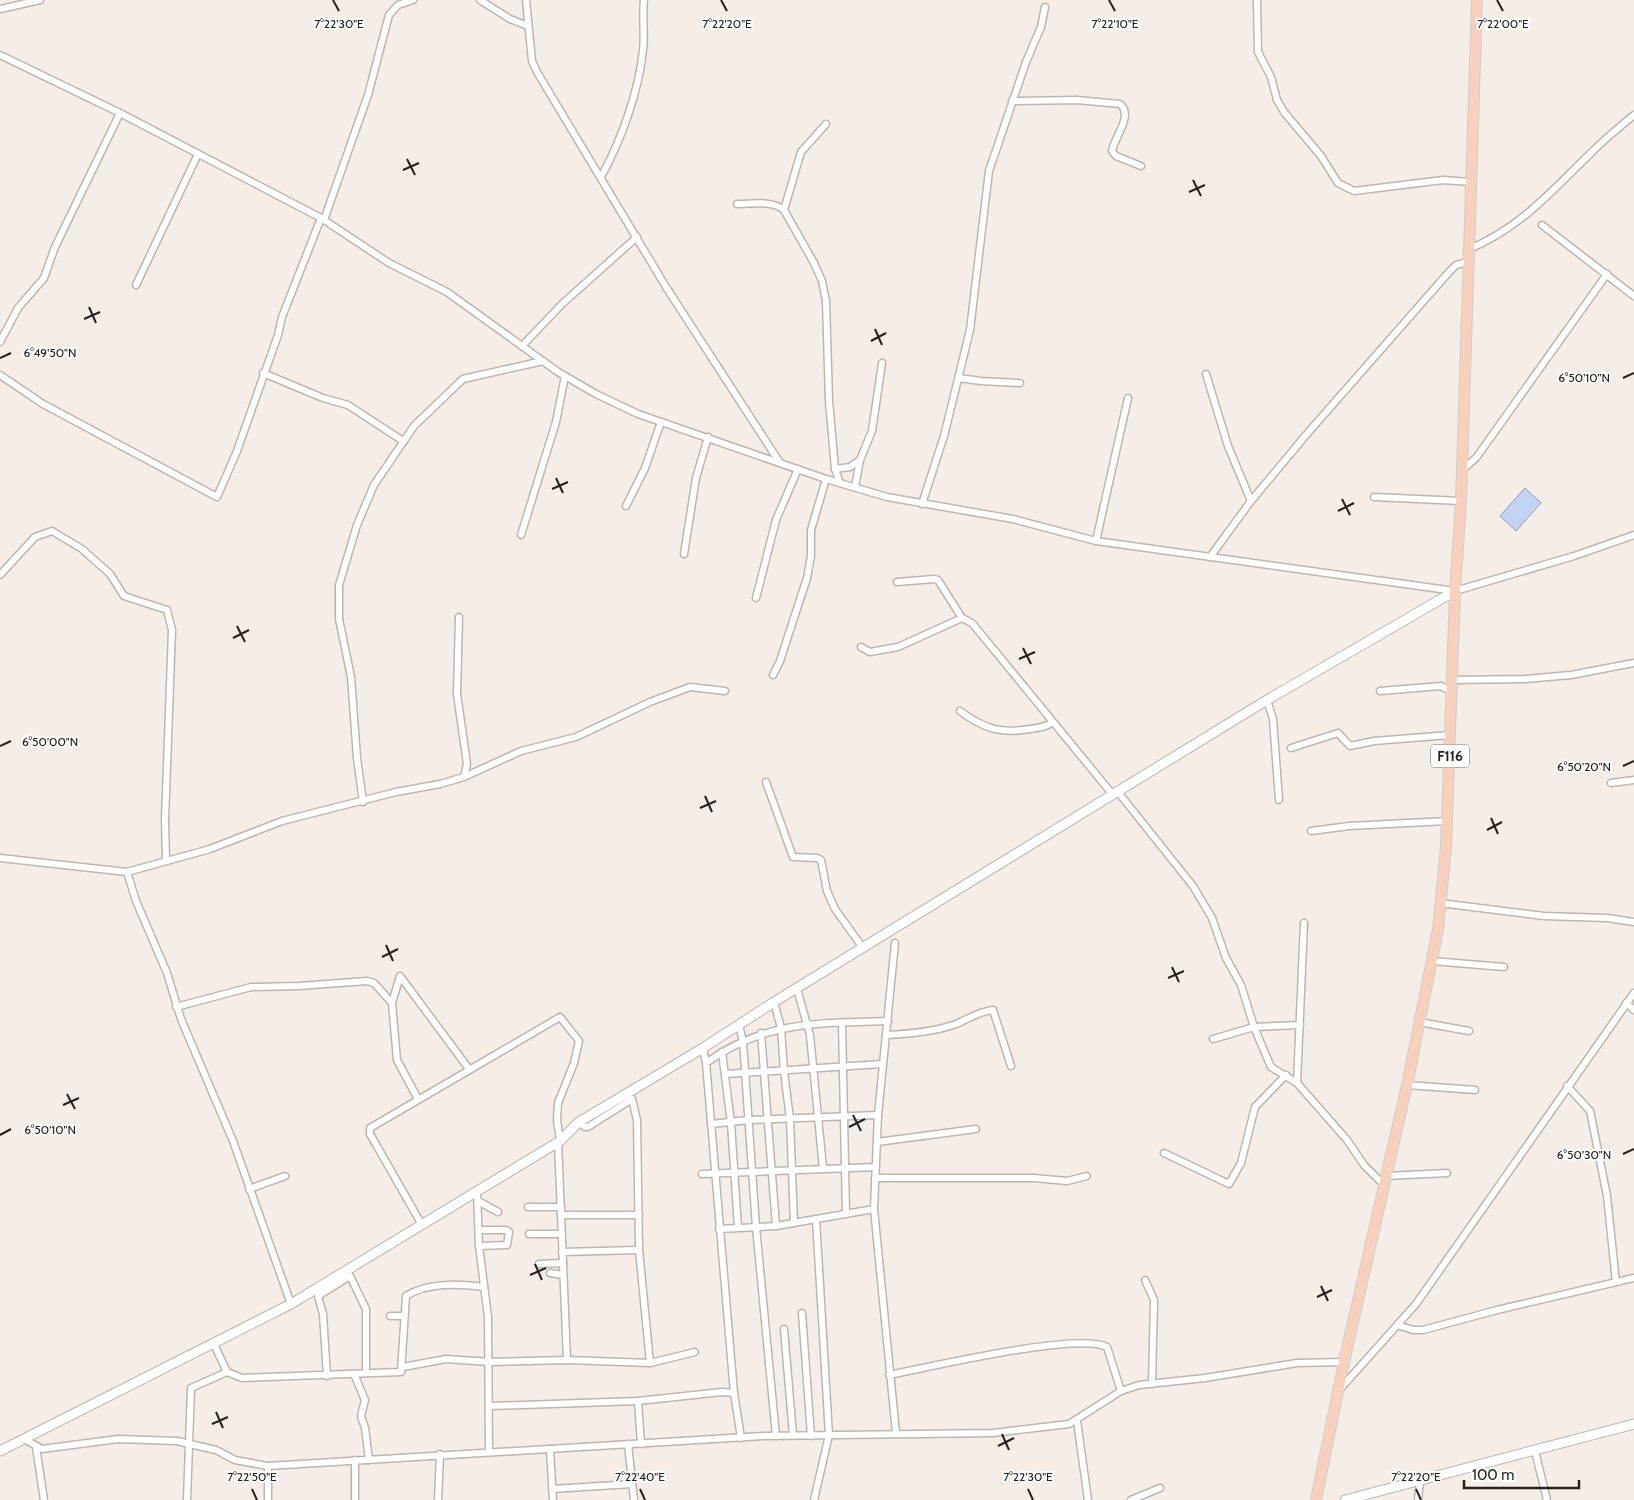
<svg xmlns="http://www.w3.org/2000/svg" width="1634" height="1500" viewBox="0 0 1634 1500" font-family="Cabin,sans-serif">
  <rect width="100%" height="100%" fill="#f5ede7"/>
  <!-- water -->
  <polygon fill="#c1d4f3" stroke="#929eb3" points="1525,488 1541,503 1516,531 1500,516"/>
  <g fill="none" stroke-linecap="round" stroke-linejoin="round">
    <!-- street casing -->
    <g stroke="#bdb6b0" stroke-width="9">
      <g id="street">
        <polyline points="480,0 510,19 528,26"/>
        <polyline points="526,0 532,61 537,72 666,287 780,463"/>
        <polyline points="1257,0 1258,52 1271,77 1277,100 1284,112 1321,156 1338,183 1354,191 1443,180 1470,182"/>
        <polyline points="0,9 40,0"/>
        <polyline points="0,55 120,113 321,218 389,263 447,292 558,372 596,394 638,414 826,479 887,497 1013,519 1096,541 1455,591 1574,556 1634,535"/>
        <path d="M 1012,101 L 1077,100 L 1120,104 C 1134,116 1114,137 1112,151 L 1116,156 L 1141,166"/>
        <path d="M 601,177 C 621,141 639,91 643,50 C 645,34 642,17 644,0"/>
        <path d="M 737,204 C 752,204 772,200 784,210 L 814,263 L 822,281 L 826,301 L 829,401 L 835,469 L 840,483"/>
        <polyline points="784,210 801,152 826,124"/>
        <polyline points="324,220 368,95 389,15 398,5 413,0"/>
        <polyline points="1542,225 1634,296"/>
        <path d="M 1467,250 C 1523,227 1554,188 1596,148 C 1608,136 1621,126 1634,115"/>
        <polyline points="136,285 198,154"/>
        <polyline points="0,342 18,308 44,278 55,247 120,113"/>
        <polyline points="522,346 562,304 637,237"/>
        <polyline points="263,373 323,398 348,405 403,441"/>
        <polyline points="1206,374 1228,446 1251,501"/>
        <polyline points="0,375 43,404 217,497 237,451 278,335 282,317 321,218"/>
        <polyline points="959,378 981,381 1020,383"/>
        <polyline points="835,469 850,467 860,460"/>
        <polyline points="1462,470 1476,458 1607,274"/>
        <polyline points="855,487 860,460 872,431 882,363"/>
        <polyline points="1374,497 1461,501"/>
        <polyline points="922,504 944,436 970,330 989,171 1026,62 1041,27 1045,7"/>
        <polyline points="626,506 645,468 661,422"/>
        <polyline points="521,535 556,422 565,376"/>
        <polyline points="1096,541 1128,398"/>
        <polyline points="684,554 696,478 708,437"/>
        <polyline points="1210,557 1251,501 1306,435 1449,272 1456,265 1468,262"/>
        <polyline points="0,575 35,537 52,531 82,549 110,574 124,596 167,610 172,630 165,820 166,861"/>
        <polyline points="897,582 934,579 938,580 962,618 972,623 1113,795"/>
        <polyline points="756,598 776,520 798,469"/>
        <polyline points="861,647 870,652 898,647 962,618"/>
        <polyline points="773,675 780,661 807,578 811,556 811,530 826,479"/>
        <polyline points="1453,680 1525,679 1571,675 1634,663"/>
        <polyline points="1380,691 1441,686 1452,692"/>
        <polyline points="1267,700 1273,719 1279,800"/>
        <path d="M 960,711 C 984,729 1001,734 1030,729 C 1038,728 1047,727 1052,722"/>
        <polyline points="1291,748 1338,733 1350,746 1374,741 1450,735"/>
        <polyline points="464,777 521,751 576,737 650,702 690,687 725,691"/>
        <polyline points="766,782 793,857 817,858 821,860 827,891 835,909 863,948"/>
        <polyline points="1611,783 1634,780"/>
        <polyline points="1118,792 1193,886 1212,918 1226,958 1241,985 1254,1027 1271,1067 1297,1083 1347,1140 1364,1165 1384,1185"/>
        <polyline points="363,802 357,758 351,677 339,619 339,585 357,525 374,485 414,426 463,379 543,361"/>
        <polyline points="1311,831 1349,826 1447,821"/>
        <polyline points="0,858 127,872 210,849 282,821 396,792 440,784 464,777 467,764 457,694 459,617"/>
        <polyline points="127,872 136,901 167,973 181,1019 233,1141 291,1304"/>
        <polyline points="1440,903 1544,916 1607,918 1634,922"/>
        <polyline points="895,943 878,1115 874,1209 896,1433"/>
        <polyline points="1432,961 1504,967"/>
        <polyline points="797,989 810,1035 823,1168"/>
        <polyline points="774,1002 781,1028 784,1071 790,1119 794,1223"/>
        <polyline points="1626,1003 1634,1010"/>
        <polyline points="176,1007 251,987 299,986 367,981 374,983 392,1003"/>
        <polyline points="1419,1022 1469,1031"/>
        <polyline points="842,1023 846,1214"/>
        <polyline points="739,1025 743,1042 756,1227 776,1436"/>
        <polyline points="761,1033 776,1226"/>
        <path d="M 886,1035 C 909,1034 934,1032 956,1024 C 968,1019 980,1011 993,1010 L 1011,1066"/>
        <polyline points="1213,1039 1254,1027 1300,1025"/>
        <polyline points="703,1048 706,1063 734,1393 741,1438"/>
        <polyline points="722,1052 731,1123 738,1227"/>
        <path d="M 706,1063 C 763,1021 820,1023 888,1021"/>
        <polyline points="726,1074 882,1064"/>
        <polyline points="1297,1083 1304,923"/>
        <polyline points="1407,1085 1475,1090"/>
        <polyline points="1567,1086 1590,1111 1607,1196 1616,1282"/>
        <polyline points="418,1099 397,1060 392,1003 400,976 469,1069"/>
        <polyline points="579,1122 585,1127 588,1127 632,1099 637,1120 639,1250 650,1363"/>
        <polyline points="711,1124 749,1120 878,1115"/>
        <polyline points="558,1142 567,1360"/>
        <polyline points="877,1142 976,1129"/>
        <polyline points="1164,1153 1229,1184 1241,1163 1255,1107 1286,1075"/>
        <polyline points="702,1174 876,1167"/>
        <polyline points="1386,1176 1447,1173"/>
        <polyline points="875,1178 1034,1178 1067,1181 1087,1176"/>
        <polyline points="249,1189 285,1176"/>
        <polyline points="477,1192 479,1246 488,1317 489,1452"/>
        <polyline points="478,1201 498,1212"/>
        <polyline points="528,1207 561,1207"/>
        <polyline points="561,1215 639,1215"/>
        <polyline points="422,1225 370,1134 370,1128 560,1017 579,1041 574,1063 558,1103 557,1120 560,1141"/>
        <polyline points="719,1229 776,1226 874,1209"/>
        <polyline points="479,1230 506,1230 509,1232 507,1245 479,1246"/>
        <polyline points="529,1234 561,1234"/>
        <polyline points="562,1252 639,1250"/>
        <polyline points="539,1264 563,1263"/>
        <polyline points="550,1273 563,1275"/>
        <polyline points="1145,1280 1154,1300 1152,1384"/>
        <polyline points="802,1313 811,1436"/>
        <polyline points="390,1316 404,1316"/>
        <polyline points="1397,1325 1413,1330 1423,1330 1497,1310 1634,1278"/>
        <polyline points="784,1329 793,1435"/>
        <path d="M 214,1344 L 227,1372 L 242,1378 L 401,1372 L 406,1296 C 428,1282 459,1284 484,1287"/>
        <polyline points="403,1367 446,1359 490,1362 567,1360 650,1363 695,1352"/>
        <polyline points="354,1374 365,1400 361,1416 365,1428 369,1460"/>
        <path d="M 889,1375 C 930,1367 1077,1332 1107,1347 L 1121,1391"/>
        <polyline points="327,1376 323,1314 318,1296 350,1276 366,1309 366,1373"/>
        <polyline points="1341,1388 1416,1304 1634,993"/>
        <polyline points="638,1401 641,1444"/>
        <polyline points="490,1406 638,1401 722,1392 734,1393"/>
        <polyline points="1077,1421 1088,1500"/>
        <polyline points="24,1439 42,1449 118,1439 177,1441 216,1450 235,1460 268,1466 763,1436 993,1433 1069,1424 1121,1391 1139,1385 1205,1378 1297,1363 1344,1362"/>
        <polyline points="628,1444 634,1500"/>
        <polyline points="36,1447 44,1500"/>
        <polyline points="550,1449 553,1500"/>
        <polyline points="1535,1451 1547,1500"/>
        <polyline points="268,1466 268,1500"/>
        <polyline points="552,1489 632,1484"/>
        <polyline points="187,1500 191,1388 227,1372"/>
        <polyline points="355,1500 355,1460"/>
        <polyline points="438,1500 440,1454"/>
        <polyline points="814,1500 829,1435 816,1219"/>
        <polyline points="1131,1500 1160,1488"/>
        <polyline points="1418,1500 1420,1481"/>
      </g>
    </g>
    <!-- secondary casing -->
    <g stroke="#bdb6b0" stroke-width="11">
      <g id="secondary">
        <polyline points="0,1451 291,1304 560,1141 579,1122 703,1048 774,1002 1267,700 1455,591"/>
        <polyline points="1345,1500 1634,1424"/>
      </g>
    </g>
    <!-- primary casing -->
    <g stroke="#cfcece" stroke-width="12">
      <polyline id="primary" points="1316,1500 1344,1362 1407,1085 1438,929 1446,847 1455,591 1461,501 1477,0"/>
    </g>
    <!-- street -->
    <use href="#street" stroke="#fff" stroke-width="6"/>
    <!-- secondary -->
    <use href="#secondary" stroke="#fff" stroke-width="9"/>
    <!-- primary -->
    <use href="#primary" stroke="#f9d0bb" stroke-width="10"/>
  </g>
  <!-- ticks -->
  <path fill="none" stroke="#24211f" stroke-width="2" d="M 333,0 L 339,11M 721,0 L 727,11M 1109,0 L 1115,11M 1497,0 L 1503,11M 407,159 L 415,175M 403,170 L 419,163M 1193,180 L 1201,196M 1189,192 L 1205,185M 89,307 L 96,323M 84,319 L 100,312M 875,329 L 882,345M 871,341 L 886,333M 0,358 L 11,353M 1623,378 L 1634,373M 556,478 L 563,493M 552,489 L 568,482M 1342,499 L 1350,515M 1338,511 L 1354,503M 237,626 L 245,642M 233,638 L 249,630M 1023,648 L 1031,664M 1019,659 L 1035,652M 0,746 L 11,741M 1623,766 L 1634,761M 705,796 L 712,812M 700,808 L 716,801M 1491,818 L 1498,834M 1487,830 L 1502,822M 386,945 L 393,961M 382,957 L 398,949M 1172,967 L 1179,982M 1168,978 L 1184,971M 67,1094 L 75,1109M 63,1105 L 79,1098M 853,1115 L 861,1131M 849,1127 L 865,1119M 0,1135 L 11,1129M 1623,1154 L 1634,1149M 535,1264 L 542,1280M 530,1275 L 546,1268M 1321,1286 L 1328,1301M 1317,1297 L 1332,1290M 216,1412 L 223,1428M 212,1424 L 228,1417M 1002,1434 L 1009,1450M 998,1446 L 1014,1438M 252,1489 L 257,1500M 640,1489 L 645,1500M 1028,1489 L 1033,1500M 1416,1489 L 1421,1500"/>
  <g text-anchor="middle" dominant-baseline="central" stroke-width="4" stroke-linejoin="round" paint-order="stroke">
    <!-- shield labels -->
    <rect fill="#fff" stroke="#666462" stroke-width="1" x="1431" y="744.5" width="38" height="23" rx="4"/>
    <g font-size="14" font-weight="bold" fill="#24211f">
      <text x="1450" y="756">F116</text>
    </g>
  </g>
  <g font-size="12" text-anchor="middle" fill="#24211f" stroke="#fff" stroke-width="4" stroke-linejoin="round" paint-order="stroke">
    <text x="339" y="28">7°22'30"E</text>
    <text x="727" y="28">7°22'20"E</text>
    <text x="1115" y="28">7°22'10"E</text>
    <text x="1503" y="28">7°22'00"E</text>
    <text x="50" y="357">6°49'50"N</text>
    <text x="1584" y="382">6°50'10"N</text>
    <text x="50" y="746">6°50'00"N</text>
    <text x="1584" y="771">6°50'20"N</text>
    <text x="50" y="1134">6°50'10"N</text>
    <text x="1584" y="1159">6°50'30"N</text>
    <text x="252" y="1481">7°22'50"E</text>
    <text x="640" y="1481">7°22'40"E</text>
    <text x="1028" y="1481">7°22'30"E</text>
    <text x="1416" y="1481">7°22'20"E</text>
  </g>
  <!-- scale -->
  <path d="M1464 1480v8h115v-8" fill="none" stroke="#24211f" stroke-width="2.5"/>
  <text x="1472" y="1480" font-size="15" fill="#24211f" stroke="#ffffff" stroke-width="4" paint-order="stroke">100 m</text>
</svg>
